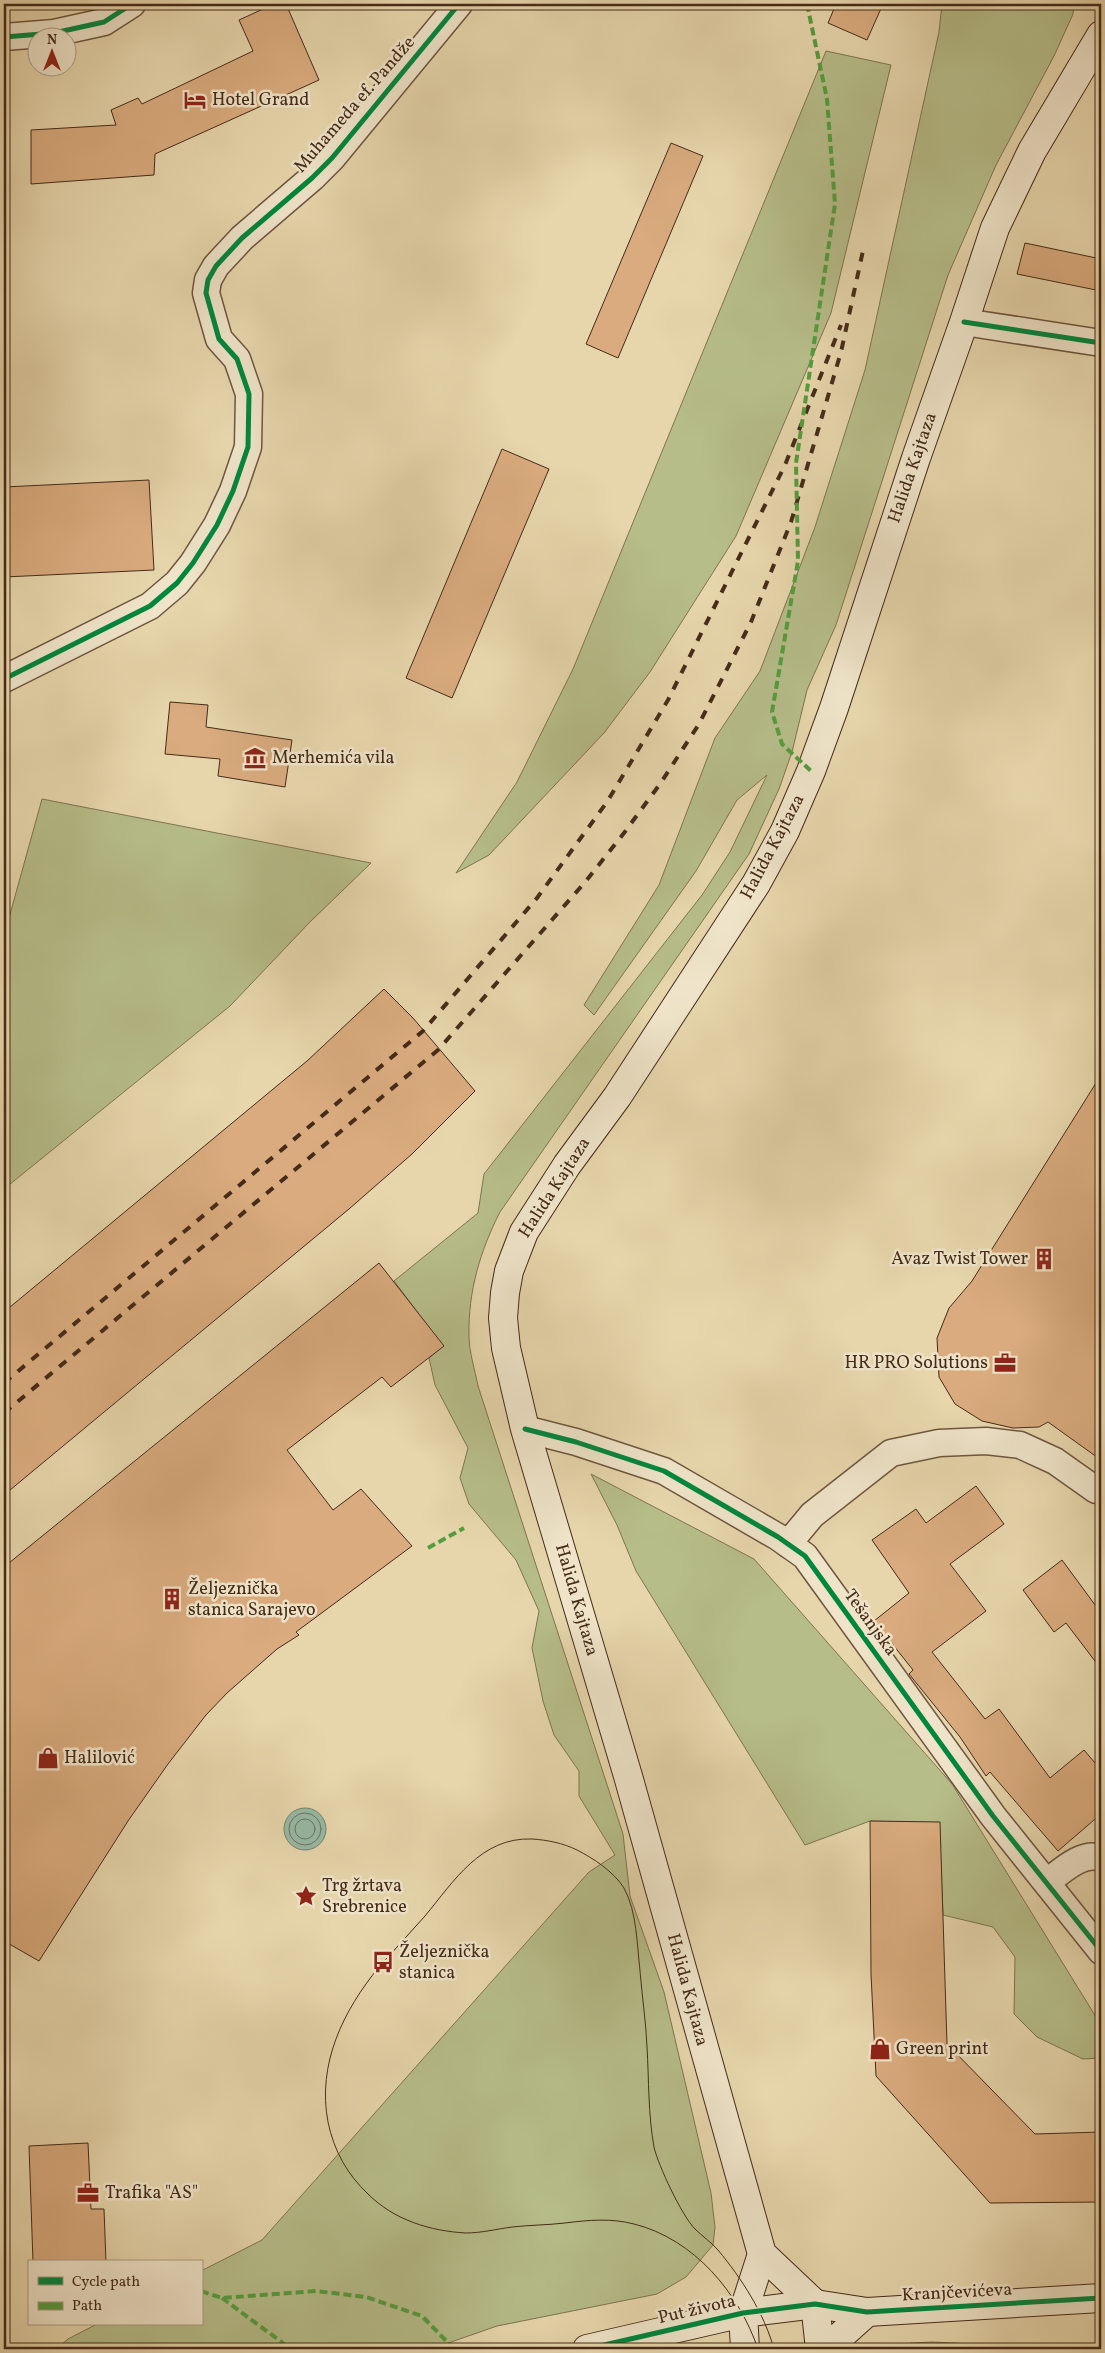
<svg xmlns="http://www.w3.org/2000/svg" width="1105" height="2353" viewBox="0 0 1105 2353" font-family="Vollkorn,serif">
  <rect width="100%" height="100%" fill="#e7d6ac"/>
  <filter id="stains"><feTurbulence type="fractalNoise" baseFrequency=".004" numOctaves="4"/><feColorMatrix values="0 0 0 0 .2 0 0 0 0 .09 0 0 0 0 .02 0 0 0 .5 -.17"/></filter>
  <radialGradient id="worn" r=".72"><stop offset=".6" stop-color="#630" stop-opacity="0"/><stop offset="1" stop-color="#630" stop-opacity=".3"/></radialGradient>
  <!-- green -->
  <g fill="#b6bd89" stroke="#7e7451">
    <path d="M 942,4 L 1074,4 L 1073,14 L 1054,56 L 996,165 L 948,275 L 836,625 L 807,690 L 792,752 L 779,789 L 749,854 L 500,1212 C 480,1251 468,1292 469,1336 C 469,1352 475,1370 478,1386 L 623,1834 L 630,1896 L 664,1992 L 711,2193 L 715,2227 L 713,2245 L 686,2277 L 657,2294 L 497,2326 L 431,2349 L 56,2349 L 68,2339 L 97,2324 L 201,2324 L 201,2271 L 262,2240 L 589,1872 L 615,1855 L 579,1796 L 579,1771 L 554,1735 L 543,1701 L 532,1648 L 539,1611 L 516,1560 L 469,1504 L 460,1478 L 468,1448 L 435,1385 L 429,1358 L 443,1346 L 394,1281 L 478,1213 L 484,1174 L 702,895 L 730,852 L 767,775 L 737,800 L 696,871 L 594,1015 L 584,1005 L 659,885 L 715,738 L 760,671 L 815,527 L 865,370 L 939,32 Z"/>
    <polygon points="826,51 891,65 831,313 736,536 650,672 604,733 489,855 456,873 517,782 573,669"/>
    <polygon points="42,799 371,863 310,922 230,1006 4,1189 4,936"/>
    <polygon points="591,1474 754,1559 952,1784 1101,2025 1101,2058 1083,2059 1037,2037 1014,2014 1015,1957 993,1927 943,1915 939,1823 870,1821 805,1845 636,1571 617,1525"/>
    <polygon points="932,2342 1017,2346 1101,2346 1101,2349 895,2349 911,2343"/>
  </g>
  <!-- water -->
  <circle fill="#97baa5" stroke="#76816d" cx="305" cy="1829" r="21"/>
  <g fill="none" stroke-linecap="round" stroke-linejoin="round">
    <!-- shore -->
    <g stroke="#6e725f" stroke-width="1">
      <circle cx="305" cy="1829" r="16"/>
      <circle cx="305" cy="1829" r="10"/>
    </g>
  </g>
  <!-- building -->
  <g fill="#d9ab7e" stroke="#452b19">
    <polygon points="274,4 286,4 319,80 155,154 154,175 31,184 31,130 116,125 111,110 138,98 142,104 253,51 239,20"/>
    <polygon points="836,4 883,4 867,40 828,23"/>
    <polygon points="671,143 703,156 618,358 586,344"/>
    <polygon points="1025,243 1101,259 1101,291 1017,274"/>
    <polygon points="502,449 549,469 452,698 406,678"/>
    <polygon points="149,480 154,570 4,577 4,487"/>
    <polygon points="170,702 208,705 206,727 292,740 285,787 218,776 220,759 165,754"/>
    <polygon points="384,989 413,1018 475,1091 412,1154 349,1209 4,1495 4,1312 307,1061"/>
    <polygon points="1101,1075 1101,1460 1048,1422 1039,1427 1013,1428 982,1421 955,1404 939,1377 937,1338 949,1308 972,1281"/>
    <polygon points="379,1263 444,1346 391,1387 382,1377 287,1450 333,1510 361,1489 412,1546 296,1632 299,1635 277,1649 227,1693 206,1715 168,1764 128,1821 39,1961 4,1941 4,1567"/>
    <polygon points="976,1486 1004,1524 950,1564 986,1611 932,1652 985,1719 999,1709 1050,1778 1084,1750 1101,1770 1101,1814 1058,1851 990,1772 986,1776 960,1737 909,1674 913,1670 874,1621 909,1593 872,1540 916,1509 926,1523"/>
    <polygon points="1062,1560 1101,1613 1101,1669 1066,1623 1054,1632 1023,1590"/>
    <polygon points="870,1821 940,1822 947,2044 1035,2134 1101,2132 1101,2202 990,2203 876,2076 871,1974"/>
    <polygon points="88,2143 91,2209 104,2209 106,2262 33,2262 29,2146"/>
  </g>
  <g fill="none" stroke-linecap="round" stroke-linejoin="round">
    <!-- street casing -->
    <g stroke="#6e563e" stroke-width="29">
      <g id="street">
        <polyline points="4,37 54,33 104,22 132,4"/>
        <polyline points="964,322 1101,343"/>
        <polyline points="4,679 150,606 177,583 193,563 217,525 233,491 248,447 249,394 237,359 219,339 206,293 208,280 216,266 242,238 312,178 332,158 459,4"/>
        <polyline points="525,1429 576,1442 664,1471 778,1537 805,1556 993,1816 1101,1951"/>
        <polyline points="788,1544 812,1515 891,1453 939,1443 986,1441 1020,1445 1055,1461 1096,1490 1101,1490"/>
        <path d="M 1047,1882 C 1062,1871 1082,1851 1101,1858"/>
      </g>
    </g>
    <!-- secondary casing -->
    <g stroke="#452b19" stroke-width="30">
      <g id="secondary">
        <polyline points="587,2349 743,2313 815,2304 867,2312 1101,2298"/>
        <polyline points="745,2349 743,2313 762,2254"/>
        <polyline points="820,2349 815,2304 762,2254 628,1776 525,1429 506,1348 503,1318 505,1293 509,1271 524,1232 567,1165 617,1097 756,884 785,831 811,771 834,708 916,458 964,322 995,228 1032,151 1101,35"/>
        <polyline points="826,2349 867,2312"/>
      </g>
    </g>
    <!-- street -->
    <use href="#street" stroke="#efe4c9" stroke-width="26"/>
    <!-- secondary -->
    <use href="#secondary" stroke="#efe4c9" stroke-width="28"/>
    <!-- tram -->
    <path stroke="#452b19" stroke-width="1" d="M 758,2349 C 739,2293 694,2239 634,2224 C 611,2218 589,2220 565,2223 C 548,2225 530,2225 512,2227 C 497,2229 481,2233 466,2233 C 430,2231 394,2220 368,2194 C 347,2174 334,2151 328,2122 C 317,2064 343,2011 379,1967 C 394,1950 410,1933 425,1916 C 454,1881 481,1837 532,1839 C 547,1840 563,1843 577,1850 C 593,1858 614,1872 624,1888 C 637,1912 637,1945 640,1971 C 642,1996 646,2022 647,2047 C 649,2080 648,2114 654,2147 C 658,2165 682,2216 695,2229 C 702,2236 711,2242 718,2250 C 742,2279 764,2313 774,2349"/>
    <!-- rail -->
    <g stroke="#452b19" stroke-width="4" stroke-dasharray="9 9" stroke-linecap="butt">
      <polyline points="4,1383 423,1031 537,898 607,802 668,700 785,465 841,325"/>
      <polyline points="4,1413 438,1050 586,881 624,833 660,784 699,724 751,622 791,522 841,352 864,246"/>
    </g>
    <!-- quiet -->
    <g stroke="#549d3e" stroke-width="4" stroke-dasharray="8 4" stroke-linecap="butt">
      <polyline points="807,4 827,99 835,204 796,463 798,561 772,712 782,744 811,771"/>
      <polyline points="428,1548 464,1528"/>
      <polyline points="201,2291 222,2298 316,2291 366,2297 422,2316 454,2349"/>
      <polyline points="222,2298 291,2349"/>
    </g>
    <!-- cycleway casing -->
    <g stroke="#efe4c9" stroke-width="8">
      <g id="cycleway">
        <polyline points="4,37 54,33 104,22 132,4"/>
        <polyline points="964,322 1101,343"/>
        <polyline points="4,679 150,606 177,583 193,563 217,525 233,491 248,447 249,394 237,359 219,339 206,293 208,280 216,266 242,238 312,178 332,158 459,4"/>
        <polyline points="525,1429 576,1442 664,1471 778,1537 805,1556 993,1816 1101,1951"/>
        <polyline points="587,2349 743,2313 815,2304 867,2312 1101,2298"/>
      </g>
    </g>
    <!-- cycleway -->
    <use href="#cycleway" stroke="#00873e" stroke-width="5"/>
  </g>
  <!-- icons -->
  <defs>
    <g id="hotel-bare" transform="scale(1.725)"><path d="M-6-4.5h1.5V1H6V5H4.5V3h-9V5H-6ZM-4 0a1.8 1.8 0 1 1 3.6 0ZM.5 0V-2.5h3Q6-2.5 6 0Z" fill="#8f2418" stroke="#efe4c9" stroke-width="2.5" paint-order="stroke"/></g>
    <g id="museum-bare" transform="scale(1.725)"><path d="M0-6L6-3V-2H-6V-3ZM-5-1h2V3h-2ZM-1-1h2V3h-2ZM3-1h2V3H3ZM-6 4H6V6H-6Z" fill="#8f2418" stroke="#efe4c9" stroke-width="2.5" paint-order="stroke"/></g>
    <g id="building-bare" transform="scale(1.725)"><path d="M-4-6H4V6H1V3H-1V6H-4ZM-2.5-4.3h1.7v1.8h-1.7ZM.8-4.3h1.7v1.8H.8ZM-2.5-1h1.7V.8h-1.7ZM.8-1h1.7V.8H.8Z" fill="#8f2418" stroke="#efe4c9" stroke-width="2.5" paint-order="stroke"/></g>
    <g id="office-bare" transform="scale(1.725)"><path d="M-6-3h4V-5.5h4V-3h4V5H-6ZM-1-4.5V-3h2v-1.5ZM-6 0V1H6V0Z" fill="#8f2418" stroke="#efe4c9" stroke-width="2.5" paint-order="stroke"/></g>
    <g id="shop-bare" transform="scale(1.725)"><path d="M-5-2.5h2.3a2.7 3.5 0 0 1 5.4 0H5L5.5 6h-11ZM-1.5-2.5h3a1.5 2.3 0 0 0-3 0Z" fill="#8f2418" stroke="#efe4c9" stroke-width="2.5" paint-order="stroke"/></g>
    <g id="sight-bare" transform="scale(1.725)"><path d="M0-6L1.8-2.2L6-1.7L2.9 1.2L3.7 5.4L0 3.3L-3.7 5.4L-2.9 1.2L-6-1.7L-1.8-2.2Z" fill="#8f2418" stroke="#efe4c9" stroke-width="2.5" paint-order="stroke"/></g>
    <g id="bus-bare" transform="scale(1.725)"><path d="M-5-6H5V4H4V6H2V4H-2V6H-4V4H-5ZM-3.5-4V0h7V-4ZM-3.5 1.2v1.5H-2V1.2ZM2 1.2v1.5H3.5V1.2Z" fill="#8f2418" stroke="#efe4c9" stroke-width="2.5" paint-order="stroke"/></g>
  </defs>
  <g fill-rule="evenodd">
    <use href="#hotel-bare" x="195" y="100"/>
    <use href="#museum-bare" x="255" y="758"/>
    <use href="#building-bare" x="1044" y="1259"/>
    <use href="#office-bare" x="1005" y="1363"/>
    <use href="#building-bare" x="172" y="1599"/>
    <use href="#shop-bare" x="48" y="1758"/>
    <use href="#sight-bare" x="306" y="1896"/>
    <use href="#bus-bare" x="383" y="1962"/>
    <use href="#shop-bare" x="880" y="2049"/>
    <use href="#office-bare" x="88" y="2193"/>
  </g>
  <g text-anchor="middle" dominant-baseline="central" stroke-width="5" stroke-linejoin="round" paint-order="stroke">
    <!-- poi labels -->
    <g font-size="18" fill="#452b19" stroke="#efe4c9" text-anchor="start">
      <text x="212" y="100">Hotel Grand</text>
      <text x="272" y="758">Merhemića vila</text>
      <text x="1028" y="1259" text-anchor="end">Avaz Twist Tower</text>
      <text x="988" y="1363" text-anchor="end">HR PRO Solutions</text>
      <text x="188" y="1589">Željeznička<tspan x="188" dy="21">stanica Sarajevo</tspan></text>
      <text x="64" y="1758">Halilović</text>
      <text x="322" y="1886">Trg žrtava<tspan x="322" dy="21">Srebrenice</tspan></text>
      <text x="399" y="1952">Željeznička<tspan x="399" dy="21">stanica</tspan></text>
      <text x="896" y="2049">Green print</text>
      <text x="105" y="2193">Trafika "AS"</text>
    </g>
    <!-- street labels -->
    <g font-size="18" fill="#452b19" stroke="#efe4c9">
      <text transform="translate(355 105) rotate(-49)">Muhameda ef. Pandže</text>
      <text transform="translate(913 468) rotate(-71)">Halida Kajtaza</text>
      <text transform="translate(773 847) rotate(-62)">Halida Kajtaza</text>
      <text transform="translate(555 1188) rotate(-57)">Halida Kajtaza</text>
      <text transform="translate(576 1600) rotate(74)">Halida Kajtaza</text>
      <text transform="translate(870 1623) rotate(54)">Tešanjska</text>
      <text transform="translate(687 1990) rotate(75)">Halida Kajtaza</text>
      <text transform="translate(957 2293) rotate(-3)">Kranjčevićeva</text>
      <text transform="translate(697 2310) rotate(-13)">Put života</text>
    </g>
  </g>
  <!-- margin -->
  <rect width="1105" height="2353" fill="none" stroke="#e7d6ac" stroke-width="20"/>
  <rect x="5" y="5" width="1095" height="2343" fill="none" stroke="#452b19" stroke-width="2.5"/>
  <rect x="10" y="10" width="1085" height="2333" fill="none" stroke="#452b19"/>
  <!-- legend -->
  <rect x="28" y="2260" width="175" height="65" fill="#efe4c9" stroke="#ab9a83"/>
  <rect x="38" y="2277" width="25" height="8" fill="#00873e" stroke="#ab9a83"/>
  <text x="72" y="2286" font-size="15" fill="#452b19">Cycle path</text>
  <rect x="38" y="2302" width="25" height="8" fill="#549d3e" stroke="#ab9a83"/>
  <text x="72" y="2310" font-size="15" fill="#452b19">Path</text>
  <!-- north arrow -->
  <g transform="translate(52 52)"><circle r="24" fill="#efe4c9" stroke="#ab9a83"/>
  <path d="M0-4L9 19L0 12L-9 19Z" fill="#8f2418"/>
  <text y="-8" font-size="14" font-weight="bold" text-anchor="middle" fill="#452b19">N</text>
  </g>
  <rect width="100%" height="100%" filter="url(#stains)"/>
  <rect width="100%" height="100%" fill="url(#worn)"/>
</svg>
